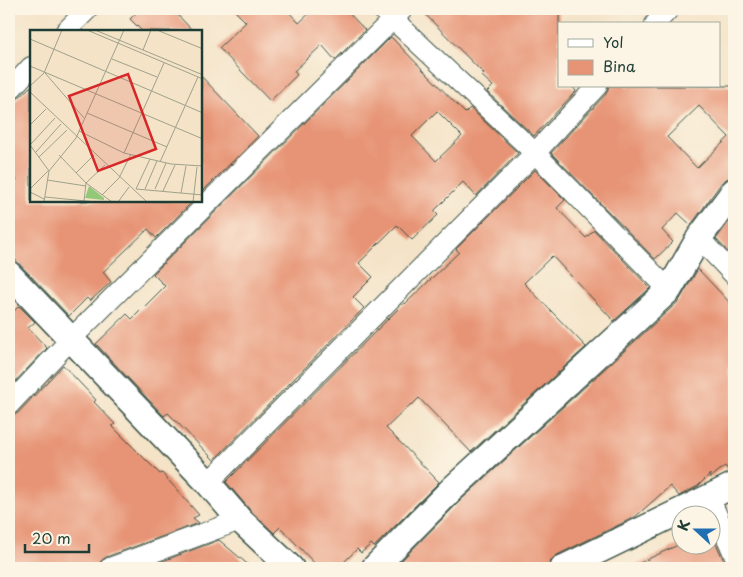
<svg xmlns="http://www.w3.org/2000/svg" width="743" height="577" viewBox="0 0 743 577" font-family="'Playpen Sans',sans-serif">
  <rect width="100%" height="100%" fill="#fcf5e5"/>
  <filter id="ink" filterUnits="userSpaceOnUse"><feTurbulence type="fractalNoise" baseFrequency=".02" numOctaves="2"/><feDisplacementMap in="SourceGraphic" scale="10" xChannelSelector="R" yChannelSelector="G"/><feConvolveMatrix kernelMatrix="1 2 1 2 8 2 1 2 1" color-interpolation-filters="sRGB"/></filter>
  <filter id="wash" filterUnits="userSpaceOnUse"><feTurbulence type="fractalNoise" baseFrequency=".0096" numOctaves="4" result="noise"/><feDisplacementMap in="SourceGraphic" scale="20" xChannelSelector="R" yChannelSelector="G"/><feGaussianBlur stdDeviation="1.12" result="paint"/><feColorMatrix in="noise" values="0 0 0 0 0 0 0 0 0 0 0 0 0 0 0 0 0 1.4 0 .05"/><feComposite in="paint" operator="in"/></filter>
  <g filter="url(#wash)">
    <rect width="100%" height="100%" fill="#f4e3c7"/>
    <g id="blocks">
      <!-- building -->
      <g fill="#e79476" fill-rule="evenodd">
        <polygon points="140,9 172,9 193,31 142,31 130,19"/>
        <polygon points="233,9 286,9 299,23 314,9 345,9 365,30 335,60 322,45 294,71 297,75 270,101 219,48 246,22"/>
        <polygon points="420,9 559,9 559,86 572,86 576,91 534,136 487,92 493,86 482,76 484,74"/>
        <path d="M 391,37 L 465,113 L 470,108 L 518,153 L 476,196 L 463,182 L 434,211 L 438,215 L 412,240 L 397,225 L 359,263 L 373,277 L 353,297 L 364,308 L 214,460 L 168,413 L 164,416 L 96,344 L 127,314 L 132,319 L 165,286 L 153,274 ZM 437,111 L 462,136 L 436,161 L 412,136 Z"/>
        <polygon points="201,76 258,136 201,193"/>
        <polygon points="31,86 31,201 193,201 156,238 148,229 103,272 111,282 90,301 87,298 69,316 9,253 9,188 17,180 9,171 9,107"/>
        <path d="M 609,86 L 734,86 L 734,177 L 728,178 L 722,182 L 691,225 L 678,213 L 662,230 L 673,242 L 655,259 L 551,153 L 606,94 ZM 699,106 L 729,137 L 697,168 L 667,137 Z"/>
        <polygon points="535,170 565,200 557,208 586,238 594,230 650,288 614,321 552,256 524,283 586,347 471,452 419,398 412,405 411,404 386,428 439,482 374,547 371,544 361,553 357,549 338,568 319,568 280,527 274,533 250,510 226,482 396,311 404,303 405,304 459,252 456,249"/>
        <polygon points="734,215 734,258 716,239"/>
        <polygon points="698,269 734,307 734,471 730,472 725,466 710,478 710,474 698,486 679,496 670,486 635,517 557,555 551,560 549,567 546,568 394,568 461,500 679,301"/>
        <polygon points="19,306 35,322 28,328 47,348 9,388 9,316"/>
        <polygon points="63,365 96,400 94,402 115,424 112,426 160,474 162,473 199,515 193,518 199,523 106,557 101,561 98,568 9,568 9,417 18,413"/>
        <polygon points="710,530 723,559 727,564 734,566 734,568 629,568 680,544 710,544"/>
        <polygon points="219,540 252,568 144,568"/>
      </g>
    </g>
  </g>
  <g filter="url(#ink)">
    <use href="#blocks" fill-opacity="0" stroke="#3f564a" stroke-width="1"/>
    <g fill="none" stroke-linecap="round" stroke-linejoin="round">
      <!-- minor casing -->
      <g stroke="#3f564a" stroke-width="22">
        <g id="minor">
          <polyline points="382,9 535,153 669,290"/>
          <polyline points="655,24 669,9"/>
          <polyline points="66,31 88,9"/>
          <polyline points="9,91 31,67"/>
          <polyline points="699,238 734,275"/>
          <polyline points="9,405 71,339 403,9"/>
          <polyline points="208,483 535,153 597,86"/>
          <polyline points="709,497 734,554"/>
          <polyline points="110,568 240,520"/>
        </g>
      </g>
      <!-- tertiary casing -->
      <g stroke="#3f564a" stroke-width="28">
        <g id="tertiary">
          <polyline points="9,274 208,483 240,520 291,568"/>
          <polyline points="374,568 451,490 669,290 699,238 734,191"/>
          <polyline points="563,568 734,485"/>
        </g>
      </g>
      <!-- minor -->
      <use href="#minor" stroke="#fff" stroke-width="20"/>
      <!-- tertiary -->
      <use href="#tertiary" stroke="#fff" stroke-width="25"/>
    </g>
  </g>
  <!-- overview -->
  <g transform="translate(30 30)">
    <rect width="172" height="172" fill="#f4e3c7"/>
    <path d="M 59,156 L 74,168 L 74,170 L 55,168 Z" fill="#93c879"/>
    <path fill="none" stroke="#9fa18c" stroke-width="1" d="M 57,0 L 173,49M 65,0 L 173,45M 127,0 L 173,19M 0,9 L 173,83M 113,20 L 121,0M 82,29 L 127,47M 0,36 L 173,109M 15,43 L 54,88M 0,56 L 14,43 L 32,0M 0,62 L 117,172M 57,83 L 137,117M 0,95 L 16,79M 49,101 L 94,123 L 141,134 L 173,136M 0,115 L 25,88M 0,115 L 19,141M 6,122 L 31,94M 94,123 L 134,33M 29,125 L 56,153 L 82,172M 9,127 L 37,100M 130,132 L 168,47M 46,143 L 64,125M 17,150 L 56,156M 0,159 L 18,141M 106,159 L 173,165M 106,159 L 120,129M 115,159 L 127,131M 125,159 L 136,133M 133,161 L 145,135M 0,162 L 14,169M 151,163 L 156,136M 72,165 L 89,148 L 101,124M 15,167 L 66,172M 54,171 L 56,153 L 75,135M 14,172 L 19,141 L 46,108 L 94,0M 88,172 L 99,157M 163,172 L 167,137"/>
    <path fill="#d62828" fill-opacity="0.15" stroke="#d62828" stroke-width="2.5" d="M 98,44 L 126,119 L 68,141 L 39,66 Z"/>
    <rect width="172" height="172" fill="none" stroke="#1f3d34" stroke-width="2.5"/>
  </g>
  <!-- margin -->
  <rect width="743" height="577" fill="none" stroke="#fcf5e5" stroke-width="30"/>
  <!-- legend -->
  <rect x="558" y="22" width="162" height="65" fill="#fcf5e5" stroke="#a4ab9e"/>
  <rect x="568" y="39" width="25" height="8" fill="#ffffff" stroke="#a4ab9e"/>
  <text x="603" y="48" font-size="15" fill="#1f3d34">Yol</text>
  <rect x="568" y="60" width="25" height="15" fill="#e79476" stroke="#a4ab9e"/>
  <text x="603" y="72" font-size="15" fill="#1f3d34">Bina</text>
  <!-- north arrow -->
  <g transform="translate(696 530) rotate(291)"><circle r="24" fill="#fcf5e5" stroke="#a4ab9e"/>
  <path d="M0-4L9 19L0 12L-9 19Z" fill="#1f6fb2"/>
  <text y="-8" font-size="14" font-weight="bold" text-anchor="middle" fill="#1f3d34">K</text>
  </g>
  <!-- scale -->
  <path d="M25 544v8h64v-8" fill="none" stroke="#1f3d34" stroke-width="2.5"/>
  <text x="32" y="544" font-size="15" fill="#1f3d34" stroke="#fcf5e5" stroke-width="4" paint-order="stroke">20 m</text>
</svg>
